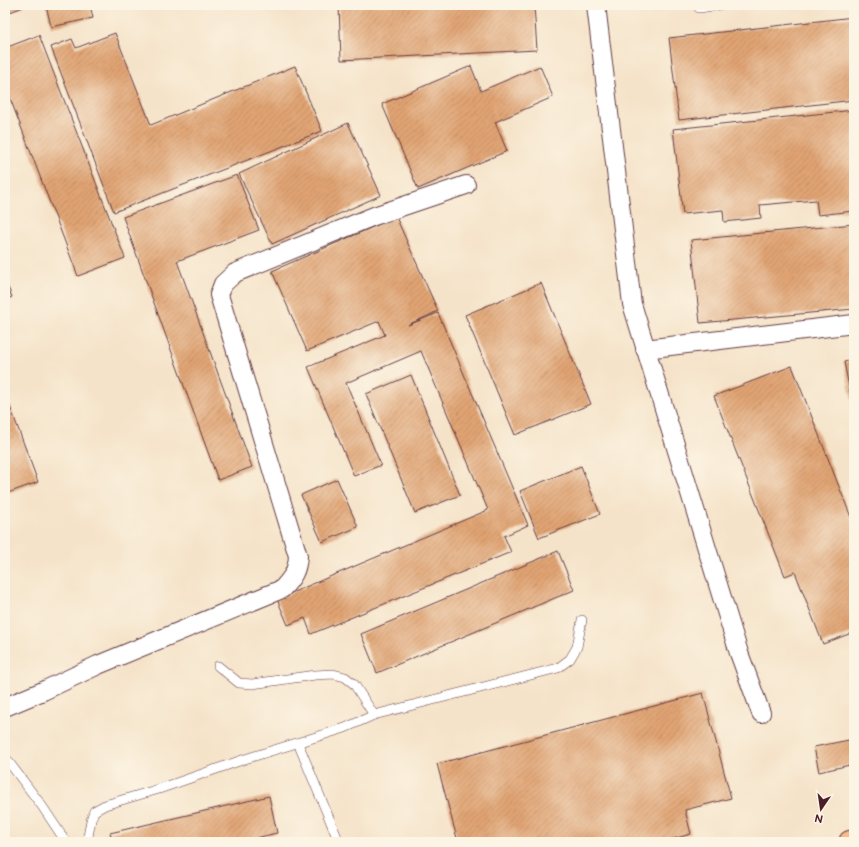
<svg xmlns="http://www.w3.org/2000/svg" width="859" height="847" viewBox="0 0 859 847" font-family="'Balsamiq Sans',sans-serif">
  <defs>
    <pattern id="building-hatch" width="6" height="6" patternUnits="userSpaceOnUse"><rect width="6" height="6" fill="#e1a473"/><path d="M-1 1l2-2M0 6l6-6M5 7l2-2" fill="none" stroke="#b8855f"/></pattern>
  </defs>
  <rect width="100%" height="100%" fill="#fcf5e5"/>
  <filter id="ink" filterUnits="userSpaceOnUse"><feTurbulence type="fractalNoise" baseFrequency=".025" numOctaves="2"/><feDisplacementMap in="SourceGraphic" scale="8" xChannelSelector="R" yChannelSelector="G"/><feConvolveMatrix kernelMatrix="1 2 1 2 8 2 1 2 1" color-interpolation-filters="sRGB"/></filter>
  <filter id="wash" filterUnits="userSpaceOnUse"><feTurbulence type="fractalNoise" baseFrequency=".012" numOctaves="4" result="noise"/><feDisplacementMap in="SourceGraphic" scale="16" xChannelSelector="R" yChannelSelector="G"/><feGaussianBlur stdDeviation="0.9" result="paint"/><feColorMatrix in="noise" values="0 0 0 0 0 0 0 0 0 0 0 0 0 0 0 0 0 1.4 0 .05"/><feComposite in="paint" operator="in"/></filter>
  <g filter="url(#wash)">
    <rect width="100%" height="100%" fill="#f5e3c9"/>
    <g id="blocks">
      <!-- building -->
      <g fill="url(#building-hatch)">
        <polygon points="5,5 22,5 23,7 5,14"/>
        <polygon points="46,5 90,5 93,18 51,27"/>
        <polygon points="339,5 534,5 537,50 341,60"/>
        <polygon points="854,17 854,100 679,120 669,38"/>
        <polygon points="115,33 151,125 295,66 322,131 114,212 51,47 72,39 76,48"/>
        <polygon points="39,35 125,258 78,276 5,85 5,48"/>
        <polygon points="471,66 481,91 540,66 553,97 495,122 507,151 418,189 382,104"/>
        <polygon points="854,110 854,211 818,215 816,200 760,205 761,218 724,222 723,210 683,214 673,129"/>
        <polygon points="348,123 381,195 272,244 239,174"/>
        <polygon points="237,175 259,230 177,261 252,467 218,480 123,217"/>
        <polygon points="396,217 438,311 408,325 438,313 528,525 504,536 511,552 311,634 305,618 288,625 277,599 488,510 421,351 346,383 381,465 354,476 308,367 385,335 379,321 307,351 272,271"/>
        <polygon points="854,224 854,309 700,323 691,240"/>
        <polygon points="5,280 12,297 5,300"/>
        <polygon points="541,283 591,404 515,435 465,315"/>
        <polygon points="854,360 854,407 853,407 844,362"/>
        <polygon points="792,366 854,525 854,632 823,644 795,572 785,576 714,396"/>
        <polygon points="411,375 460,495 415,513 366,394"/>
        <polygon points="5,393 38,482 5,494"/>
        <polygon points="581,466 600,514 539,538 520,491"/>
        <polygon points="337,479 358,527 322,542 301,495"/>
        <polygon points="558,551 574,590 377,673 361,634"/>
        <polygon points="703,693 731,798 685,810 691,834 662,842 458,842 437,764"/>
        <polygon points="854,739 854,764 819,772 814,747"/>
        <polygon points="269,796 277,833 256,838 257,842 113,842 110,833"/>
      </g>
    </g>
  </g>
  <g filter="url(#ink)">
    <use href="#blocks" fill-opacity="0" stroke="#643c43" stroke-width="1"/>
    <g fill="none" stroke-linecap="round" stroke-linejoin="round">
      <!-- lane casing -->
      <g stroke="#643c43" stroke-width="10">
        <g id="lane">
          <polyline points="699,8 720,5"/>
          <polyline points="218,666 239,683 252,684 315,675 333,674 345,677 354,684 374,715"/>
          <polyline points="298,743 339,842"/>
          <polyline points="5,757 42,806 66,842"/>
          <polyline points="87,842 91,820 94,811 105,805 159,789 245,759 345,728 374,715 558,668 570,659 577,647 582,620"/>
        </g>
      </g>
      <!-- street casing -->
      <g stroke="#643c43" stroke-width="20">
        <g id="street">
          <polyline points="596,5 632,304 739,653 761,713"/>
          <polyline points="645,349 854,324"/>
          <path d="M 5,707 L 43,691 L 98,665 L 282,589 C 293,577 297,571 298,556 L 219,295 L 223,284 L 235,273 L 374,216 L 466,185"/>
        </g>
      </g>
      <!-- highway casing -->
      <g stroke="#643c43" stroke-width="24">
        <polyline id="highway" points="850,842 854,841"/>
      </g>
      <!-- lane -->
      <use href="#lane" stroke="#fff" stroke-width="9"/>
      <!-- street -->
      <use href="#street" stroke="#fff" stroke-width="18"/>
      <!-- highway -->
      <use href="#highway" stroke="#f7be87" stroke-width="22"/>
    </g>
  </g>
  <!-- margin -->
  <rect width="859" height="847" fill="none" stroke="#fcf5e5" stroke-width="20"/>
  <!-- north arrow -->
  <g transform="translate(821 809) rotate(193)" stroke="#fcf5e5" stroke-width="3" paint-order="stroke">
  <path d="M0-3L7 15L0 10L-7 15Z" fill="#4a1f2b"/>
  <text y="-6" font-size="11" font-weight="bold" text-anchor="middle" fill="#4a1f2b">N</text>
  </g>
</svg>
